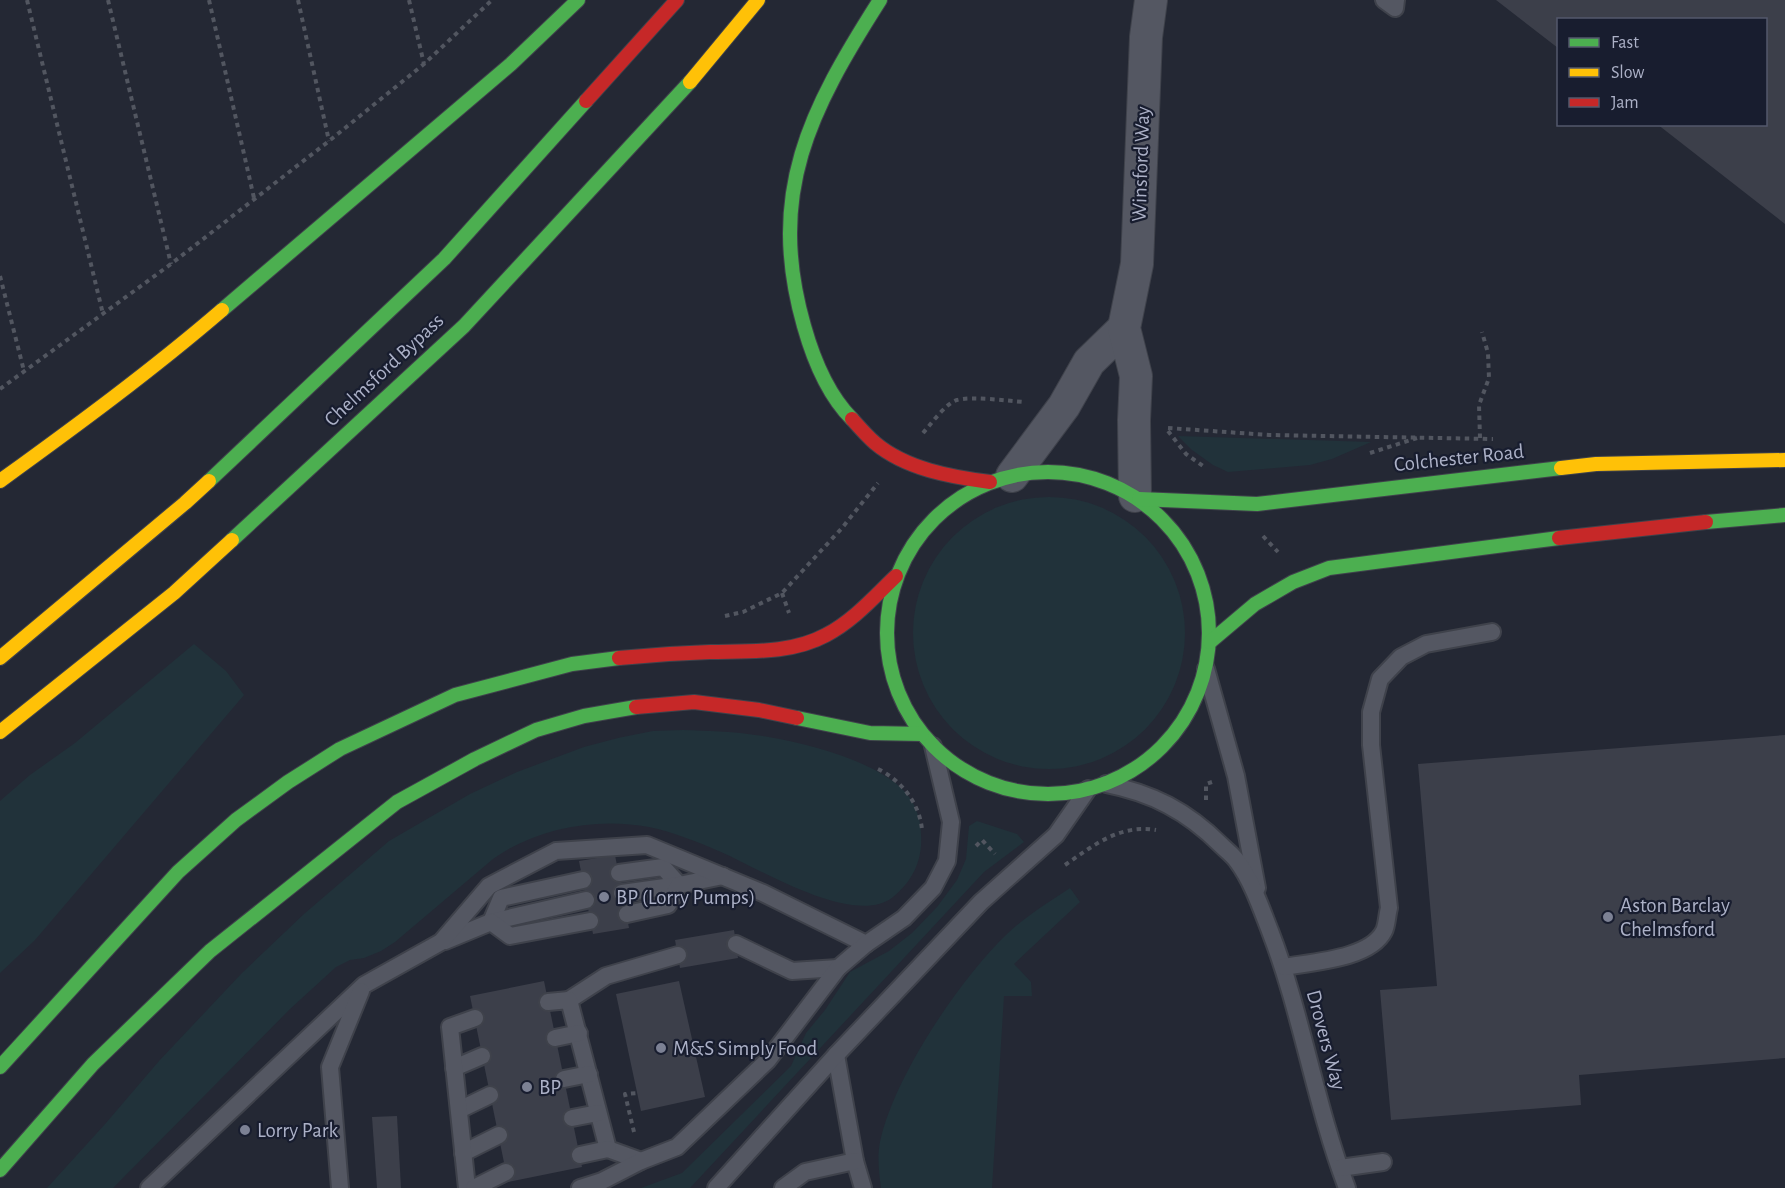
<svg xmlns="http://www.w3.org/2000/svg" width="1785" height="1188" viewBox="0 0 1785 1188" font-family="'Alegreya Sans',sans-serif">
  <rect width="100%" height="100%" fill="#242834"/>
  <!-- green -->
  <g fill="#21323a">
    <polygon points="1178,436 1371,442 1332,459 1310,465 1228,472 1213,465 1192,450"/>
    <circle cx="1049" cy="633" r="136"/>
    <polygon points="194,644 226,671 244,695 35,940 0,973 0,801 30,775 75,743"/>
    <path d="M 683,730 C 707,731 732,731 755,735 C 798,740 892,763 913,803 C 918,813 921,823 921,834 C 923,859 913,881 893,897 C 855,928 760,869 721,852 C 698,842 673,832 649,827 C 596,817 536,828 493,859 L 395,942 L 381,951 L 364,958 L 350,960 L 336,967 L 290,1009 L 113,1188 L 47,1188 L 106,1123 L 159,1061 L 242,973 L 304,914 L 389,841 L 470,794 L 517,772 L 584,747 L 618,738 L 653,731 Z"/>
    <polygon points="977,821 1017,834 1024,842 984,872 690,1188 641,1188 682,1173 791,1066 806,1033 825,1010 850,972 889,951 912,933 937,907 957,880 966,859 969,826"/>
    <path d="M 1070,888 L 1080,902 L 1014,964 L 1031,982 L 1032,996 L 1004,996 L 992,1188 L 881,1188 C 879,1173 877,1157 880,1142 C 894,1077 959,980 1007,934 C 1026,916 1049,902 1070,888 Z"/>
  </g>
  <!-- building -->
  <g fill="#3c3f4a">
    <polygon points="1496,0 1785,0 1785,224 1657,124 1766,124 1766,20 1558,20 1558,48"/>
    <polygon points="1785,735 1785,1058 1579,1075 1581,1105 1391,1120 1380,990 1437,986 1418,764"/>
    <polygon points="615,855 629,928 593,934 579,861"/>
    <polygon points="734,930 738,958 680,968 675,940"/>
    <polygon points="544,981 582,1167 508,1182 470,996"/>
    <polygon points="679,981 705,1097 641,1111 616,994"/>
    <polygon points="397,1116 401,1188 377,1188 372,1117"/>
  </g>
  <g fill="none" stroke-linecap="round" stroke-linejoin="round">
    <!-- lane casing -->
    <g stroke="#3f424b" stroke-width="20">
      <g id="lane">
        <polyline points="1384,0 1395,8 1396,0"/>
        <polyline points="1206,669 1236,776 1257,888"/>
        <path d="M 1106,784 C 1152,793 1187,811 1221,845 C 1226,850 1233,855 1237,861 C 1252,881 1261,908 1270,931 C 1302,1014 1315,1104 1347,1188"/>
        <polyline points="619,873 663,867 679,885"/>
        <polyline points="622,893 679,885"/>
        <polyline points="627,914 668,905 679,885 723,876"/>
        <polyline points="491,922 501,898 583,880"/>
        <polyline points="491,922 586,900"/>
        <polyline points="445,941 491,922 510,936 590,921"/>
        <polyline points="736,944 792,971 838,968"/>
        <path d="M 1284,967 C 1312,962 1370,959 1384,931 C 1387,925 1387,915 1389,908 L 1371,745 L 1371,712 L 1380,679 L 1401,657 L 1426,644 L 1492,632"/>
        <polyline points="569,1000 606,976 678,955"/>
        <polyline points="548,1002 569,1000 608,1149 641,1161"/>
        <polyline points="555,1038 579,1033"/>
        <polyline points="836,1055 855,1161 863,1188"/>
        <polyline points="454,1068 482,1056"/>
        <polyline points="564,1079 589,1074"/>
        <polyline points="459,1110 490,1095"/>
        <polyline points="572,1118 598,1113"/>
        <polyline points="463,1153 499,1135"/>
        <polyline points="580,1155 608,1149"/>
        <polyline points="1340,1168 1383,1162"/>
        <polyline points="149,1188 364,985 441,942 489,886 556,851 647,845 763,893 866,944"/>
        <polyline points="340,1188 330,1067 361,991"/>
        <polyline points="467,1188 450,1027 475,1018"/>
        <polyline points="474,1188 506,1172"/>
        <polyline points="580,1188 602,1181 641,1161 677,1147 768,1060 838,968 866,944 904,918 933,888 947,861 951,822 933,746"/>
        <polyline points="716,1188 836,1055 981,902 1056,835 1088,789"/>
        <polyline points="783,1188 805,1172 855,1161"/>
      </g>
    </g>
    <!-- street casing -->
    <g stroke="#3f424b" stroke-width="34">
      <g id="street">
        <polyline points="1012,476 1064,406 1089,362 1124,328"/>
        <polyline points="1135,496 1134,420 1136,376 1124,328 1137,264 1146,37 1151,0"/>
      </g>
    </g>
    <!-- fast casing -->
    <g stroke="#3f424b" stroke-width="16">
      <g id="fast">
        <polyline points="222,310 511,64 578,0"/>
        <path d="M 852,419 C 828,395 813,358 804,326 C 766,193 810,110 880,0"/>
        <circle cx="1048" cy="633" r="161"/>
        <polyline points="209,481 444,259 586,101"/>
        <polyline points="1139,499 1257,504 1561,468"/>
        <polyline points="1706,522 1785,515"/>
        <polyline points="232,540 464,326 690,82"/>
        <polyline points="1210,642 1255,604 1293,582 1329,568 1559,538"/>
        <polyline points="797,718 870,733 922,734"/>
        <polyline points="0,1067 178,872 236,820 288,782 340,749 455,695 572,664 619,658"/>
        <polyline points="0,1170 93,1064 210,951 397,802 475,759 536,730 584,716 636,707"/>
      </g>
    </g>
    <!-- slow casing -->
    <g stroke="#3f424b" stroke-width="16">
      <g id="slow">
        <polyline points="690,82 758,0"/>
        <polyline points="1561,468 1596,464 1785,460"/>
        <path d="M 0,481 C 76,426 151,371 222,310"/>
        <polyline points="0,658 185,503 209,481"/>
        <polyline points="0,732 174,593 232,540"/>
      </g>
    </g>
    <!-- jam casing -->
    <g stroke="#3f424b" stroke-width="16">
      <g id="jam">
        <polyline points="586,101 677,0"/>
        <path d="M 852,419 C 859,427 867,436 875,443 C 906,469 951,477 990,482"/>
        <polyline points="1559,538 1706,522"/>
        <path d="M 619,658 C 649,655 679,653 710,652 C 749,651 791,654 826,635 C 853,621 874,597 896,576"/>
        <polyline points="636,707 694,702 759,710 797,718"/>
      </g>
    </g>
    <!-- path -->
    <g stroke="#525660" stroke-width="4" stroke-dasharray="4.5 4.5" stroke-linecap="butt">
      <polyline points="27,0 103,314"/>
      <polyline points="108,0 171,264"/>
      <polyline points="209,0 254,198"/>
      <polyline points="298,0 329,141"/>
      <polyline points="409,0 424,64"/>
      <polyline points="0,276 24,371"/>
      <polyline points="0,389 171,264 329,141 424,64 492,0"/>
      <polyline points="1168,428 1269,435 1493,439"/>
      <polyline points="1168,431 1186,454 1203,466"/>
      <path d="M 923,433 C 931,424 946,403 957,400 C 972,396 1008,401 1025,402"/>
      <polyline points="1480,438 1479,405 1489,378 1488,353 1482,332"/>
      <polyline points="1370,453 1417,438"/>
      <polyline points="1263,536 1278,552"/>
      <polyline points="782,593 789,613"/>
      <polyline points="725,616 743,612 782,593 842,528 878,483"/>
      <path d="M 878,769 C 901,780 920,804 922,830"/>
      <polyline points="1206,800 1206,784 1212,782"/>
      <polyline points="976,846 982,840 995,854"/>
      <path d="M 1065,865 C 1094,845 1120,824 1156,830"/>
      <polyline points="634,1132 625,1094 637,1093"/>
    </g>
    <!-- lane -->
    <use href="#lane" stroke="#545762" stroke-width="16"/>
    <!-- street -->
    <use href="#street" stroke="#545762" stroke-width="32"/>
    <!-- fast -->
    <use href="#fast" stroke="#4caf50" stroke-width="14"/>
    <!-- slow -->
    <use href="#slow" stroke="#ffc107" stroke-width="14"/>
    <!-- jam -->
    <use href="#jam" stroke="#c62828" stroke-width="14"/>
  </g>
  <!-- markers -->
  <g fill="#7c8194" stroke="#181d2f" stroke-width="2">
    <circle cx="604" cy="897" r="6"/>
    <circle cx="1608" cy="917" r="6"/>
    <circle cx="661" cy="1048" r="6"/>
    <circle cx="527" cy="1087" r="6"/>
    <circle cx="245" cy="1130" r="6"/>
  </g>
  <g text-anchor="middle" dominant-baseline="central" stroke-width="4.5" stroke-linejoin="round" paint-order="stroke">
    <!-- street labels -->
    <g font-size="21" fill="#acb1c7" stroke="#181d2f">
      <text transform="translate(1141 164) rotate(-88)">Winsford Way</text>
      <text transform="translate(384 370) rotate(-43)">Chelmsford Bypass</text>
      <text transform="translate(1459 458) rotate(-6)">Colchester Road</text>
      <text transform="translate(1326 1040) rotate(75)">Drovers Way</text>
    </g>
    <!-- poi labels -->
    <g font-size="21" fill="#acb1c7" stroke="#181d2f" text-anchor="start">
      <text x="616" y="897">BP (Lorry Pumps)</text>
      <text x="1620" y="905">Aston Barclay<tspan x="1620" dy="24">Chelmsford</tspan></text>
      <text x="673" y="1048">M&amp;S Simply Food</text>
      <text x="539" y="1087">BP</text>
      <text x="257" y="1130">Lorry Park</text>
    </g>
  </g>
  <!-- legend -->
  <rect x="1557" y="18" width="210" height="108" fill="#181d2f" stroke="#53586c" stroke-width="1.5"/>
  <rect x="1569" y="38" width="30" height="9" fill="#4caf50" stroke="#53586c" stroke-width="1.5"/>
  <text x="1611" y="48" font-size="18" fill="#acb1c7">Fast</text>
  <rect x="1569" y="68" width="30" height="9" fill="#ffc107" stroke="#53586c" stroke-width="1.5"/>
  <text x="1611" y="78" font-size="18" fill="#acb1c7">Slow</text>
  <rect x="1569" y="98" width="30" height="9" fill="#c62828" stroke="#53586c" stroke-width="1.5"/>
  <text x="1611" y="108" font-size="18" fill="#acb1c7">Jam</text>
</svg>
